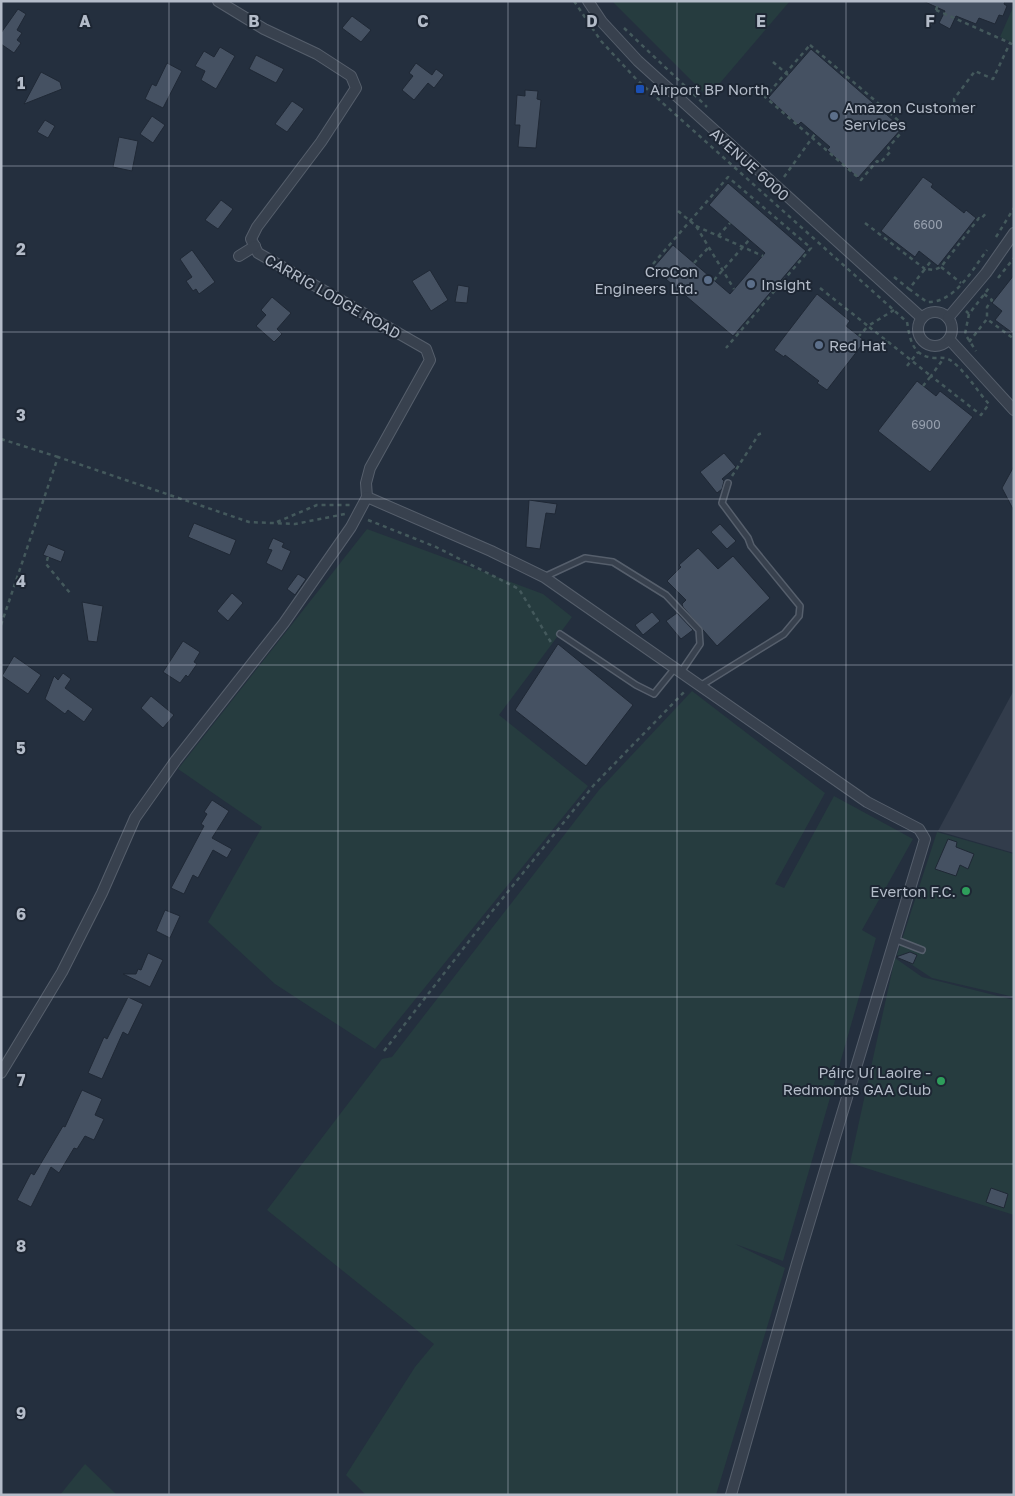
<svg xmlns="http://www.w3.org/2000/svg" width="1015" height="1496" viewBox="0 0 1015 1496" font-family="'Golos Text',sans-serif">
  <rect width="100%" height="100%" fill="#242f3e"/>
  <!-- airport -->
  <polygon fill="#323c4b" points="1014,690 1014,853 938,831"/>
  <!-- green -->
  <g fill="#263c3f">
    <polygon points="612,1 790,1 708,97"/>
    <polygon points="1014,5 1014,43 1000,37"/>
    <polygon points="367,529 543,594 572,617 499,715 588,786 375,1049 275,984 208,922 262,827 178,769"/>
    <polygon points="692,691 825,793 775,884 784,888 834,796 913,839 862,930 876,938 783,1261 735,1244 785,1268 716,1495 366,1495 346,1475 415,1367 434,1344 267,1210 382,1059 392,1057 599,790"/>
    <polygon points="937,832 1014,854 1014,997 932,978 897,955"/>
    <polygon points="895,958 922,977 1014,1000 1014,1215 850,1163"/>
    <polygon points="85,1464 117,1495 60,1495"/>
  </g>
  <!-- building -->
  <g fill="#455162" stroke="#1f2835">
    <polygon points="923,1 1005,1 1004,4 1007,6 1003,16 999,15 995,24 979,18 976,24 956,16 950,29 939,23 945,11"/>
    <polygon points="18,9 26,14 17,30 22,33 17,40 21,43 14,53 1,44 1,33"/>
    <polygon points="352,16 371,30 361,42 342,28"/>
    <polygon points="220,47 235,56 216,89 201,80 205,71 195,66 204,51 214,57"/>
    <polygon points="811,49 902,128 858,178 827,150 830,147 801,122 798,125 768,98"/>
    <polygon points="256,55 284,69 276,83 249,69"/>
    <polygon points="167,63 182,71 163,108 145,99 152,84 156,86"/>
    <polygon points="416,63 432,75 436,69 444,75 434,88 428,83 414,100 402,90 413,76 409,73"/>
    <polygon points="41,72 60,82 62,89 24,104"/>
    <polygon points="525,90 538,91 537,99 541,100 536,148 518,147 520,125 515,125 517,95 525,96"/>
    <polygon points="292,101 304,109 287,132 275,124"/>
    <polygon points="152,116 165,125 153,143 140,134"/>
    <polygon points="45,120 55,126 48,138 37,132"/>
    <polygon points="119,137 138,141 132,171 113,167"/>
    <polygon points="923,177 933,184 931,187 964,213 966,210 976,218 938,266 919,251 915,257 881,231"/>
    <polygon points="728,183 806,251 733,336 653,268 673,245 730,294 765,253 709,205"/>
    <polygon points="221,200 233,209 218,229 205,220"/>
    <polygon points="192,250 215,282 199,294 196,289 193,291 186,281 192,277 180,259"/>
    <polygon points="430,270 448,300 431,311 412,281"/>
    <polygon points="1014,275 1014,334 995,320 1002,311 992,303"/>
    <polygon points="458,285 469,287 467,303 455,302"/>
    <polygon points="817,294 850,321 846,326 865,341 827,390 817,383 819,381 785,355 784,357 774,350"/>
    <polygon points="272,297 291,313 277,329 282,334 274,342 256,326 266,315 261,310"/>
    <polygon points="917,381 936,396 940,391 973,417 930,472 878,431"/>
    <polygon points="724,453 736,467 722,479 724,481 722,489 717,493 700,472"/>
    <polygon points="1014,466 1014,511 1002,488"/>
    <polygon points="529,500 557,504 555,514 546,513 540,549 526,547"/>
    <polygon points="194,523 236,540 230,555 188,537"/>
    <polygon points="720,524 736,541 727,549 711,532"/>
    <polygon points="273,538 284,543 282,547 291,551 282,571 266,563 272,550 268,549"/>
    <polygon points="48,544 65,551 61,562 43,555"/>
    <polygon points="698,548 718,569 733,556 770,598 717,646 683,607 682,604 686,600 667,581 681,567 679,565"/>
    <polygon points="298,574 306,579 295,595 287,589"/>
    <polygon points="232,593 243,603 228,621 217,611"/>
    <polygon points="82,602 103,606 97,642 88,641"/>
    <polygon points="652,612 660,621 643,635 635,625"/>
    <polygon points="677,613 693,630 681,639 666,621"/>
    <polygon points="183,641 200,652 194,662 197,664 188,677 186,675 180,683 163,672"/>
    <polygon points="558,644 633,705 586,766 515,710"/>
    <polygon points="14,656 41,675 28,694 2,676"/>
    <polygon points="63,673 71,679 65,688 93,709 84,722 68,710 65,714 45,699 54,676 58,680"/>
    <polygon points="151,696 174,715 163,728 141,708"/>
    <polygon points="212,800 229,811 212,838 232,849 227,858 213,850 198,878 193,875 184,894 171,888 204,826 201,824 207,814 204,812"/>
    <polygon points="948,839 957,842 956,847 974,854 968,869 960,865 956,876 935,869"/>
    <polygon points="165,910 180,916 170,938 156,931"/>
    <polygon points="910,952 917,955 913,964 896,957"/>
    <polygon points="148,953 163,960 150,987 123,974 136,974 138,969 141,970"/>
    <polygon points="128,997 143,1004 128,1035 123,1032 102,1079 88,1073 104,1037 107,1039"/>
    <polygon points="82,1090 102,1099 95,1115 104,1119 94,1140 85,1136 77,1149 74,1148 59,1173 51,1167 31,1207 17,1200 31,1173 34,1175 63,1126 65,1127"/>
    <polygon points="991,1188 1008,1194 1004,1208 986,1202"/>
  </g>
  <g fill="none" stroke-linecap="round" stroke-linejoin="round">
    <!-- lane casing -->
    <g stroke="#565f6c" stroke-width="8">
      <g id="lane">
        <polyline points="544,577 585,558 613,562 666,595 699,630 700,644 681,672"/>
        <polyline points="560,634 636,685 654,694 675,668"/>
        <polyline points="700,686 784,634 799,616 800,606 751,546 748,538 722,503 728,483"/>
        <polyline points="894,939 922,950"/>
      </g>
    </g>
    <!-- street casing -->
    <g stroke="#565f6c" stroke-width="12">
      <g id="street">
        <polyline points="218,1 264,29 317,54 351,76 356,88 321,142 257,227 251,239 258,253 426,349 430,360 370,468 366,483 367,497"/>
        <polyline points="588,1 602,22 638,61 922,318"/>
        <polyline points="239,256 255,246"/>
        <circle cx="935" cy="329" r="17"/>
        <polyline points="948,318 986,273 1014,233"/>
        <polyline points="949,339 1014,410"/>
        <polyline points="367,497 491,551 544,577 867,802 919,829 925,839 797,1263 731,1495"/>
        <polyline points="1,1073 62,972 102,893 135,818 176,760 284,623 351,527 367,497"/>
      </g>
    </g>
    <!-- path -->
    <g stroke="#44595c" stroke-width="2.5" stroke-dasharray="4 4" stroke-linecap="butt">
      <path d="M 574,1 L 601,41 L 637,80 L 907,322 C 910,339 912,356 934,358 C 940,358 945,357 950,360 C 965,370 977,391 989,404 L 981,415 L 931,376 L 944,358"/>
      <polyline points="936,10 939,1"/>
      <polyline points="930,25 936,10 1010,43"/>
      <polyline points="624,28 707,107"/>
      <polygon points="810,45 906,127 888,148 891,151 880,163 877,161 861,180 765,97"/>
      <polyline points="773,62 788,75"/>
      <polyline points="955,110 954,99 975,71 993,79 1010,43 1014,45"/>
      <polyline points="784,177 815,134"/>
      <polyline points="678,211 696,226 734,289"/>
      <polyline points="865,223 925,269 931,261"/>
      <polyline points="696,226 763,256"/>
      <polyline points="718,236 730,223"/>
      <polyline points="996,237 1014,208"/>
      <polyline points="694,263 709,247"/>
      <polyline points="653,264 728,177 811,248 726,348"/>
      <polyline points="941,267 961,283"/>
      <polyline points="894,277 909,289 925,269 934,270 941,267 979,218 981,219 987,212"/>
      <polyline points="998,278 1014,258"/>
      <polyline points="714,280 749,240"/>
      <polyline points="820,288 868,326 859,336"/>
      <path d="M 909,289 L 927,302 C 955,303 972,270 987,250"/>
      <polyline points="984,294 992,300 987,307 987,319"/>
      <polyline points="894,310 868,326 931,376 923,386"/>
      <polyline points="966,311 969,314 989,288"/>
      <polyline points="969,314 965,334 976,351"/>
      <polyline points="969,342 987,319 1014,339"/>
      <polyline points="881,348 887,341"/>
      <polyline points="907,366 918,352"/>
      <polyline points="1,439 58,457"/>
      <polyline points="732,476 759,434 765,433"/>
      <polyline points="368,520 436,547 519,589 552,644"/>
      <polyline points="277,522 317,505 350,505"/>
      <polyline points="48,557 46,564 70,593"/>
      <polyline points="1,625 58,457 249,522 295,524 345,514"/>
      <polyline points="384,1051 490,914 593,786 686,690"/>
    </g>
    <!-- lane -->
    <use href="#lane" stroke="#38414e" stroke-width="5"/>
    <!-- street -->
    <use href="#street" stroke="#38414e" stroke-width="10"/>
  </g>
  <!-- grid -->
  <path fill="none" stroke="#b4bcc9" stroke-width="1" stroke-opacity="0.55" d="M 169,1 L 169,1495M 338,1 L 338,1495M 508,1 L 508,1495M 677,1 L 677,1495M 846,1 L 846,1495M 1,166 L 1014,166M 1,332 L 1014,332M 1,499 L 1014,499M 1,665 L 1014,665M 1,831 L 1014,831M 1,997 L 1014,997M 1,1164 L 1014,1164M 1,1330 L 1014,1330"/>
  <!-- markers -->
  <rect fill="#1a4fb4" stroke="#1d2633" stroke-width="2" x="635" y="84" width="10" height="10" rx="2.5"/>
  <g fill="#5c6f8a" stroke="#1d2633" stroke-width="2">
    <circle cx="834" cy="116" r="5"/>
    <circle cx="708" cy="280" r="5"/>
    <circle cx="751" cy="284" r="5"/>
    <circle cx="819" cy="345" r="5"/>
  </g>
  <g fill="#2e9e5b" stroke="#1d2633" stroke-width="2">
    <circle cx="966" cy="891" r="5"/>
    <circle cx="941" cy="1081" r="5"/>
  </g>
  <g text-anchor="middle" dominant-baseline="central" stroke-width="4" stroke-linejoin="round" paint-order="stroke">
    <!-- number labels -->
    <g font-size="12" fill="#98a1af">
      <text x="928" y="224">6600</text>
      <text x="926" y="424">6900</text>
    </g>
    <!-- poi labels -->
    <g font-size="15" fill="#b4bcc9" stroke="#1d2633" text-anchor="start">
      <text x="650" y="89">Airport BP North</text>
      <text x="844" y="107">Amazon Customer<tspan x="844" dy="17">Services</tspan></text>
      <text x="698" y="271" text-anchor="end">CroCon<tspan x="698" dy="17">Engineers Ltd.</tspan></text>
      <text x="761" y="284">Insight</text>
      <text x="829" y="345">Red Hat</text>
      <text x="956" y="891" text-anchor="end">Everton F.C.</text>
      <text x="931" y="1072" text-anchor="end">Páirc Uí Laoire -<tspan x="931" dy="17">Redmonds GAA Club</tspan></text>
    </g>
    <!-- street labels -->
    <g font-size="15" fill="#b4bcc9" stroke="#1d2633">
      <text transform="translate(750 164) rotate(42)">AVENUE 6000</text>
      <text transform="translate(333 296) rotate(30)">CARRIG LODGE ROAD</text>
    </g>
  </g>
  <g font-size="16" text-anchor="middle" font-weight="bold" fill="#b4bcc9" stroke="#1d2633" stroke-width="4" stroke-linejoin="round" paint-order="stroke">
    <text x="85" y="27">A</text>
    <text x="254" y="27">B</text>
    <text x="423" y="27">C</text>
    <text x="592" y="27">D</text>
    <text x="761" y="27">E</text>
    <text x="930" y="27">F</text>
    <text x="21" y="89">1</text>
    <text x="21" y="255">2</text>
    <text x="21" y="421">3</text>
    <text x="21" y="587">4</text>
    <text x="21" y="754">5</text>
    <text x="21" y="920">6</text>
    <text x="21" y="1086">7</text>
    <text x="21" y="1252">8</text>
    <text x="21" y="1419">9</text>
  </g>
  <!-- border -->
  <rect width="1015" height="1496" fill="none" stroke="#b4bcc9" stroke-width="5"/>
</svg>
